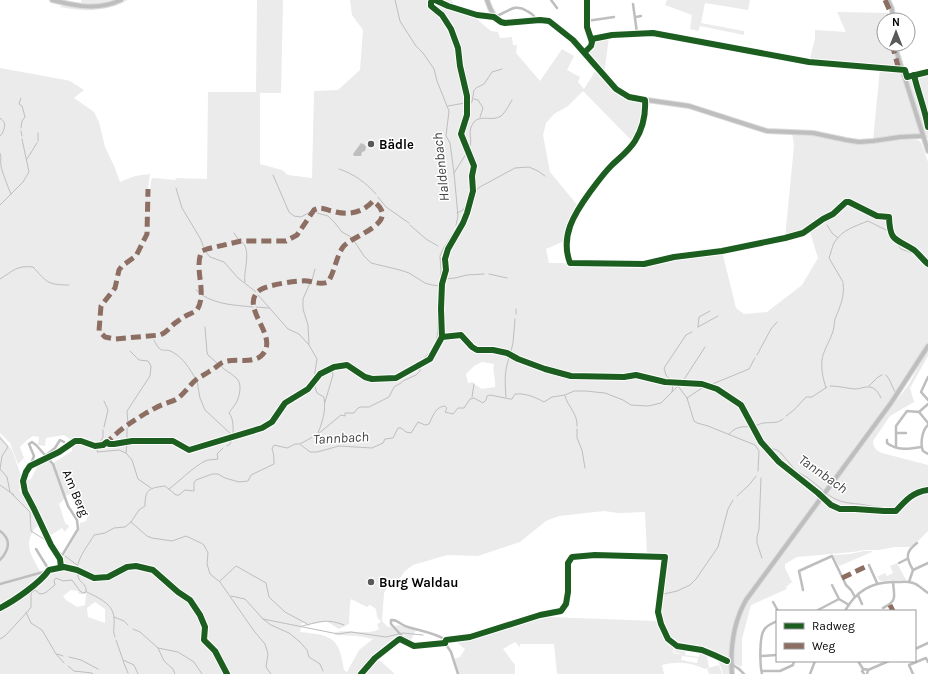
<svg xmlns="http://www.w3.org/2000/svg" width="928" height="674" viewBox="0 0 928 674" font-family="Karla,sans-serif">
  <rect width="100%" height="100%" fill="#fff"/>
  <!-- green -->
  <g fill="#ebebeb" fill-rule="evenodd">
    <polygon points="81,0 115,0 108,3 82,6"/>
    <path d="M 123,0 L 128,0 C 106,12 84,12 60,7 L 61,5 C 83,8 102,10 123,0 Z"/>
    <path d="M 257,0 L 283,0 L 281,93 L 260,93 L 260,164 L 282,170 L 288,175 L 312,178 L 314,91 L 338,90 L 360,70 L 363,30 L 352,15 L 350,0 L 451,0 L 456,6 L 471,11 L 480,22 L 491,31 L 498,32 L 500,38 L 512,37 L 513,45 L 517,45 L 516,53 L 540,81 L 562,49 L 574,56 L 567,70 L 580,77 L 578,82 L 584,89 L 596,70 L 620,92 L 645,100 L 643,103 C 644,122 643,126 633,142 L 583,91 L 568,106 L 554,114 L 546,123 L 543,135 L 550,172 L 579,207 L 571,220 L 567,240 L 546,249 L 549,263 L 644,264 L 674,257 L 722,251 L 736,308 L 744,314 L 767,312 L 802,285 L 818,258 L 810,232 L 811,228 L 803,233 L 785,238 L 794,146 L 792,132 L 808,134 L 844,141 L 901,138 L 902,139 L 918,140 L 921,142 L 928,162 L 928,343 L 907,378 L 854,448 L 850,456 L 745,600 L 742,605 L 730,661 C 722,657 713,652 704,650 C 696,648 686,648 678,644 C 648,632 663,583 667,560 L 665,555 L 661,556 L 647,556 L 645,512 L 618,513 L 604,511 L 559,516 L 546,521 L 520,542 L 478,556 L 447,555 L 413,565 L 404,572 L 398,582 L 389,584 L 384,593 L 382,621 L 388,627 L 399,625 L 406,628 L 416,630 L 411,640 C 406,641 401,641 398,642 C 395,642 379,655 377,658 L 395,674 L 0,674 L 0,435 L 12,450 L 22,478 L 22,484 L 19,490 L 30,504 L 41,526 L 36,527 C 22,545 32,556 41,573 L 62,569 L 62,560 L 79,530 L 80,523 L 86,521 L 89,514 L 78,498 L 74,501 L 70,494 L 65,496 L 53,463 L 72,451 L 71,444 L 77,442 L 76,440 L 71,442 L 70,439 L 64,435 L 46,438 L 45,446 L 38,445 L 39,437 L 33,436 L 27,440 L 20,447 L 24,458 L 18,464 L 10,443 L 0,433 L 0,68 L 66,80 L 70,81 L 84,90 L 74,98 L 94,112 L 99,122 L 105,147 L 115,168 L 120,182 L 135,176 L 150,174 L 148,189 L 146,189 L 147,192 L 150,193 L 151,180 L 153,178 L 176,180 L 175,178 L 207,179 L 208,92 L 256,92 ZM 482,362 L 494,364 C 492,372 496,379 495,387 L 482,389 L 474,384 L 473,382 L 468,383 L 466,374 L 474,366 ZM 71,590 L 78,591 L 79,594 L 86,594 L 85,605 L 77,607 L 66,600 L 63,596 ZM 351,599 L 367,607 L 370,605 L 376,609 L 377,617 L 381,622 L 377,624 L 379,629 C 368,636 346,628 334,633 L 335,635 L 358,636 L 373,639 L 359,650 L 347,672 L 344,670 C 339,637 332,635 300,632 L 302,623 L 314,624 L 326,621 L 339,629 L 349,624 L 350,604 ZM 95,602 L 105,609 L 105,623 L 88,617 L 87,608 Z"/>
    <polygon points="667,0 750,0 748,10 705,3 701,23 744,31 744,35 700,26 698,31 690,29 692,15 665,5"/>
    <polygon points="837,12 892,13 892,20 884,20 884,44 893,44 896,61 899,69 894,70 809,62 815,39 815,30 846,32"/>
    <polygon points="609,37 604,75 586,54 591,48 595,40"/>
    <polygon points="880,69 900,72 902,74 919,131 919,134 873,141"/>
    <polygon points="928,72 928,138 925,138 906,79 909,77"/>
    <path d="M 928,348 L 928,356 L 910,388 L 914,402 L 890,416 L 873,441 C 873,448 876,450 882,453 L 928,465 L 928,531 L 916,543 L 910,547 L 895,547 L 879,550 L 864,550 L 853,552 L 797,557 L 785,564 L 785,568 L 792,582 L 786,587 L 787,589 L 751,605 L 742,639 L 742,666 L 740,667 L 733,663 C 734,642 737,624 745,604 L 909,384 Z"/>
    <polygon points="47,458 52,464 65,498 59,504 65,523 69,526 65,532 62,528 48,537 44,527 47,526 27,493 25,486 26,480 31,479 38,465 37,463"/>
    <polygon points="864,551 871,551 872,552 839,566 833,555 850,554"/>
    <path d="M 663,559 L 664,561 L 657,611 L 660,626 L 669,644 L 674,647 L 673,653 L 684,655 L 674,652 L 676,647 L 686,649 L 685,655 L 699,657 L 701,651 L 718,657 L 730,665 L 731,674 L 723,674 C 720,663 718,659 707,657 L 709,667 L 708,668 L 719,665 L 722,674 L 709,674 L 707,668 L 705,669 C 690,662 678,661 662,665 L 664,674 L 557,674 L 554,644 L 520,644 L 520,647 L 515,642 L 503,649 L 515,665 L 515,674 L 459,674 L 454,659 L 460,657 L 465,649 L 454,640 L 479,635 L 533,617 L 547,614 L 550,617 L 656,621 L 656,606 ZM 682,656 L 698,658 L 697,663 L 681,660 Z"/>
    <polygon points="897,563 906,580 881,581 877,577 885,573 887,576 893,573 890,566"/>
  </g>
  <!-- water -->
  <polygon fill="#bebebe" points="361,143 365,145 366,147 365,151 362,152 361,156 354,156 353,154"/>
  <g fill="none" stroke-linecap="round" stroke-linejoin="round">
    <!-- stream -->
    <g stroke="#bebebe" stroke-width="1">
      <polyline points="395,0 400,21 403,26 416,46 423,53 434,69 437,81 449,111 446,136 450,143 454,173 458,216 456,225"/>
      <polyline points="21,98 19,104 22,106 25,117 22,121 21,128"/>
      <polyline points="474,99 478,100 483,108 480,117"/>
      <polyline points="469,103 472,102 474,90 476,88 484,84 492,72 502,69"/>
      <polyline points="448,106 465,103"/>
      <polyline points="21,131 22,136"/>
      <polyline points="38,133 38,141"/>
      <path d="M 0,136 L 2,134 C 5,127 7,123 0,118"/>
      <path d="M 469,149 C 474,139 466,132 474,122 C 481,114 492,122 501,116 C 505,113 509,105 512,100"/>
      <path d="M 0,153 C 2,157 0,161 1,166 C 2,172 8,187 11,194"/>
      <polyline points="27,159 37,143"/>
      <path d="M 339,169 C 354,174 365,182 376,194"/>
      <polyline points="454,173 466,154"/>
      <polyline points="273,175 289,212 294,216 301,217 310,212"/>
      <polyline points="176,188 182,208 200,238 204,248"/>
      <polyline points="378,197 386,207 409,223"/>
      <polyline points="472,198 478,188 515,168 529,167 538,171 545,176"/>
      <polyline points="0,205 23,182 29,172 22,139"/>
      <polyline points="317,213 328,216 335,223 342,232 351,237 353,239"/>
      <polyline points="457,213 463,210 468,202"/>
      <polyline points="410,225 426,239 438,246"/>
      <polyline points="827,225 832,233 838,238"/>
      <polyline points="234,233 238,239"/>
      <polyline points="890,234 901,249 912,253"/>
      <polyline points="354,241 364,256 371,263 400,270 409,273 425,283 432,285 440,286"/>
      <path d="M 242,242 C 252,251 243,270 245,282"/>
      <polyline points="206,252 210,257 224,262 238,278 256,292"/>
      <polyline points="440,256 443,249 455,230"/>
      <polyline points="489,274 507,278"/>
      <path d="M 0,279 C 13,271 17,265 33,267 C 47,282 47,285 69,285"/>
      <polyline points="444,279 455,278 467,275 484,274"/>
      <polyline points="312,280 315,269"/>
      <path d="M 843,282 L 829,258 C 831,253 832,247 834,243 C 841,230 856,226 868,221 L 886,230"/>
      <polyline points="196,290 200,293"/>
      <path d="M 202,295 C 218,305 235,305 253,307"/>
      <polyline points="258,295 288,329 299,334 309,345 317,359 314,378"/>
      <polyline points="256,307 269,308"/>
      <polyline points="439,308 441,270 440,257"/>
      <polyline points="516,314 516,309"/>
      <polyline points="205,327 207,352 208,355 218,364"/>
      <polyline points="698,327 718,316"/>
      <polyline points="698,327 699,317 710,311"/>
      <path d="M 154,340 C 162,357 164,346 174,353 C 183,358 190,369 195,378"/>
      <polyline points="309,344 308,325 303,309 303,299 310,283"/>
      <polyline points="511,351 513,343 515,319"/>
      <polyline points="757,355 771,329 777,322"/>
      <path d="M 423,361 C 424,355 430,354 433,349 C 439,338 438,324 438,311"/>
      <path d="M 221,366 C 225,371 230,372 235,377 C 243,382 240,396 236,403 C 234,407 231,409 229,413 C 234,419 233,429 233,436"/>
      <polyline points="886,375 889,379 895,392"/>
      <polyline points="197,381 200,398 205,410 233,436"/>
      <polyline points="671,381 666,375 664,368 686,335 692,332"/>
      <polyline points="683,381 705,347"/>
      <path d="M 314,384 L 317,393 L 324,397 C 326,411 323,420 318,433"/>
      <polyline points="710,385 749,369 755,358"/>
      <path d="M 830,386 C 838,386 846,388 855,389 C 861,389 867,385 873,388 C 877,390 879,394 881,398"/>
      <polyline points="869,386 878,377 882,375"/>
      <path d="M 826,388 C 823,378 821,370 822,360 C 823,351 829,343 832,334 C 834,330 834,324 835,319 C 840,307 845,296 843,283"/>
      <polyline points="672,392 673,385"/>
      <path d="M 565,396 C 568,407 578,414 577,426"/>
      <polyline points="472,397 474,384"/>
      <path d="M 506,397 C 505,383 504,372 509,358"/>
      <polyline points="687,398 702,388"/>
      <polyline points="325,402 333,375 332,370"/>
      <polyline points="786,416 794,410 806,397 812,397 827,387"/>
      <polyline points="128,424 127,411 150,376 151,366 148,361 139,360 130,351"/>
      <path d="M 755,426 C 758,425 761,423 764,423 C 771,422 777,424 783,419"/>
      <polyline points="104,427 108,410 104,401"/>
      <polyline points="577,429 577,438 582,450 585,468"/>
      <path d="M 729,434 C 736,427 741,426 751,427"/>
      <polyline points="0,438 8,447 2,456 0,469 7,477 10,492 30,512 31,531 47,541"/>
      <polyline points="127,441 127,428"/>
      <polyline points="99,444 103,437 103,430"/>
      <path d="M 301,445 L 310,452 L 317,452 L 339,446 L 372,448 L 383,443 L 385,439 L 393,438 L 398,428 L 401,428 L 406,432 L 411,433 L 418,422 L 425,425 L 429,424 C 433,416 435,407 445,406 L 447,408 L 445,412 L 453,414 L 458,408 L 464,408 L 470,399 L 474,398 L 483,403 L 486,400 L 487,396 L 490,395 L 510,399 L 512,399 L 515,394 C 525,393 535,397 544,402 L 552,397 L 565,395 L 574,391 L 585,391 L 605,393 L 623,400 L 631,405 L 648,406 L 661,403 L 678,386 L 687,398 L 694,421 L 697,423 L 708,426 L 755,445 L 759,451 L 758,471"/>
      <polyline points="227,446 230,444 232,439"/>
      <polyline points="98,448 97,452 119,450 126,453 132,460 138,479 151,488"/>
      <polyline points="769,448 777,450 781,453 796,471 808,478 824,491"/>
      <polyline points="126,453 127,443"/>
      <polyline points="761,478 759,529 757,537 757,543 762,558"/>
      <polyline points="0,485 14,495"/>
      <path d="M 169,489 C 181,480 192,468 205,461 C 210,459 214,460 218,459 L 217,454 L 223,448"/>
      <path d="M 826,493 C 837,502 846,503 859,504 C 871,506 882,508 894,509"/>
      <polyline points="737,496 749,485 756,476"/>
      <polyline points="131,522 147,536 152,538 172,541 186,536 201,543 204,545 208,553 207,564 210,574 220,582 254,631 265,644 268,654 266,667 271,674"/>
      <polyline points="53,545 62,554"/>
      <polyline points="65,556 77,565"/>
      <polyline points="220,581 236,566 266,583 269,597 285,612 309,625"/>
      <path d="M 87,592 C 98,598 113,603 114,618 C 115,626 112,629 115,637"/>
      <polyline points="664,594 677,591 690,585 696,579 718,547 728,509 733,500"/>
      <polyline points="231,596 245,599 263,619 271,625 289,633 300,642 307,650 309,657 320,664 323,671"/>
      <polyline points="26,612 31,623 42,630 56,654 64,663"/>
      <polyline points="114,617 124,621 128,625"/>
      <polyline points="263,619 338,634 351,632 386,637 403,633 423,635"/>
      <path d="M 302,626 C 319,622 327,618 344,625"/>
      <polyline points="133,629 140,632 158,648 178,652 194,662 202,674"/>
      <path d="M 0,639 L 5,636 L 29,610 L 31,607 L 31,593 L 35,590 L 40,594 L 45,593 L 55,585 L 54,580 L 56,578 L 63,581 L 72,580 L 80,591 L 83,593 L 86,592 C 87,585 82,584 79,579 C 72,563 87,548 94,535 L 105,533 L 114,528 L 125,527 L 131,522 L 139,510 L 145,506 C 145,489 149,488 165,486 L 176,495 L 179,495 L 185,490 L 194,491 L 194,483 L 196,480 L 212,474 L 218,474 L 225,478 L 239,482 L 248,481 L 251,475 L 274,464 C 274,460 274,453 272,449 L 274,445 L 287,448 L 295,444 L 300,444 L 318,434 L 341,415 L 345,416 L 345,413 L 354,413 L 358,408 L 361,407 L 369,407 L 389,397 L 394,387 L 401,383 L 403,381 L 416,375 L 420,371 L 421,365"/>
      <polyline points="116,640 123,660 134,665 138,674"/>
      <polyline points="158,648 164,661 173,669 175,674"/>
      <polyline points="57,654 63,656"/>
      <polyline points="69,657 81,660 98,669"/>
      <polyline points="123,661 128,673"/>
      <polyline points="68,666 74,671 92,673 93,674"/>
    </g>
    <!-- major casing -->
    <g stroke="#dbdbdb" stroke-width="6">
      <g id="major">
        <path d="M 52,0 C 76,6 97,11 121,0"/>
        <path d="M 487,0 C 497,30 505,23 532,21 C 537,20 542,19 547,21 C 551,22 555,26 559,29 C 582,46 597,68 616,89 L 624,94 L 633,98 L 689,106 L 767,131 L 813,133 L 846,140 L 859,142 L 873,141 L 900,137 L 923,136"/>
        <polyline points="888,0 892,9 893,20"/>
        <polyline points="894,44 928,151"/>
        <path d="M 732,674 C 730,648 733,623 746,600 L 891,403 L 928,346"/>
      </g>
    </g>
    <!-- minor -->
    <g stroke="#bebebe" stroke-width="2.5">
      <polyline points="551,0 557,8"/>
      <polyline points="633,4 637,33"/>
      <path d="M 477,15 C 482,16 488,18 493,17 C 507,14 513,2 527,11 C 532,14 534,15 536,20"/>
      <polyline points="636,17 641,16"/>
      <polyline points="587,21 614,17"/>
      <polyline points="592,39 612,35 653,33 716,45"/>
      <polyline points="585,52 591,46 592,42 587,27 587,0"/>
      <polyline points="928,377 921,392 928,400"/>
      <polyline points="919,412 928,404"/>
      <path d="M 928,425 C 922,430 920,444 923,451 L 928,454"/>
      <polyline points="896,433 906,433"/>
      <path d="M 887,440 L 887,443 C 897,451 910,449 921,447"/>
      <polyline points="896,447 896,426 907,411 919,412 928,423"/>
      <polyline points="45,456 55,448 60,440 64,442"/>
      <polyline points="30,466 34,456 29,444 32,442 36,445 53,464 68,506 77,520 78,529 60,559"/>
      <path d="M 0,531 C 12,540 9,550 0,560"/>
      <polyline points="36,549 49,570"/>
      <polyline points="899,563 907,559"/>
      <polyline points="869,565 877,583"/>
      <polyline points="61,567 60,559 51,545 34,509 25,492 23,481 26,472 30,466 59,452 72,443"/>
      <polyline points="913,570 928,563"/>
      <path d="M 909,582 L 913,570 C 906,558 905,552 917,543"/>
      <polyline points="0,584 61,567 71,568 94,578 108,577 127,567 136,566 153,570 178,592 190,600 200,615 205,627 204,640 215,651 227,674"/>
      <polyline points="832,585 839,599 849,605"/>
      <polyline points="803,590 799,571 832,556 846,585 851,590 855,597"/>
      <polyline points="858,595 862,604"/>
      <polyline points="773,602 778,611"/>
      <polyline points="0,608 14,601 45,575 48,570"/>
      <path d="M 883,608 C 898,601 894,596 893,582"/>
      <polyline points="818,610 839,599"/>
      <path d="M 845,611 C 856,590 874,581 897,582 C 902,582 908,581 913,583 C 918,584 923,590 928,593"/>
      <path d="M 400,639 L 401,635 L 391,624 L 391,620 C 397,619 400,624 405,626 C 419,631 433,632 446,640 L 445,643"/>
      <polyline points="400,639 414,646 445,643"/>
      <path d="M 668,639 C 677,648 689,647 701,650 C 710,653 719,657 727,661"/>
      <polyline points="445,643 451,652 458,674"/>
      <polyline points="915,649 928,643"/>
      <polyline points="761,656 777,655"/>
      <polyline points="858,661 863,669"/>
      <polyline points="739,669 744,674"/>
      <polyline points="868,670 889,661"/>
      <polyline points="762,671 780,671 793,665 794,661"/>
      <polyline points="361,674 390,645 400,639"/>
      <path d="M 762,674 C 760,666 759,637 764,630 C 767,625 772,624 777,621"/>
      <polyline points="810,674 815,661"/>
      <polyline points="864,674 862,671 865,669 868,670 867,674"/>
      <polyline points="913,674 909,665 926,658 928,662"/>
    </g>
    <!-- major -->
    <use href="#major" stroke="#bebebe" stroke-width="4"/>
    <!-- minor-bridge -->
    <polyline stroke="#bebebe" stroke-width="2.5" points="727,661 739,669"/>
    <!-- quiet -->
    <g stroke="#8d6e63" stroke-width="5" stroke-dasharray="10 5" stroke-linecap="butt">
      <polyline points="885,0 890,11 890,20"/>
      <polyline points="892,44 899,70"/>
      <path d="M 104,444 C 109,441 112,437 116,434 C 125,426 135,420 146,413 C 152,410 158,406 164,404 C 169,402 174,401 178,398 C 186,392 191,383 197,379 C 201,376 206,374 210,371 C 214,369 217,366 220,364 C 232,356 250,365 261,356 C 282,337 237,307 260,290 C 266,285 299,280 307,281 C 315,282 320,285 328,282 C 335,271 336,257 343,247 C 352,235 403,223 373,201 C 362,213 348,216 332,211 C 326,210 321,206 314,210 L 297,235 L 286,241 L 241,241 L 207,249 L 202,251 C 193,269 208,292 197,310 C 191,314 184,316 178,321 C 171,325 168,332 160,335 L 115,339 L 105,337 L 99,331 L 101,306 L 115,288 L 119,270 L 122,266 L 136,256 L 147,234 L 148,189"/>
      <polyline points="842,578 869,565"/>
      <polyline points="890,605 893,611"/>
    </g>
    <!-- cycleway casing -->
    <g stroke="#fff" stroke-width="8">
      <g id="cycleway">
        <path d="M 435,0 L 448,6 L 477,15 L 494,17 L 501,22 L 505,23 L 540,20 L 549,21 L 573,40 L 616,89 L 629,97 L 645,100 C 646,116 643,128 635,141 C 629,151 619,158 611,166 C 603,174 597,183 590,192 C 574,214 560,236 570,263 L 644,264 L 674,257 L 722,251 L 785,238 L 803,233 L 823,219 L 833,214 L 846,202 L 849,202 L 877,216 L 889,217 C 890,243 896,238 914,250 C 919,254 923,260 928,264"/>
        <polyline points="592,39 612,35 653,33 809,62 905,70 907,77 928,72"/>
        <polyline points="585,52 591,46 592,42 587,27 587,0"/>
        <path d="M 914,75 C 918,93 925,109 928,127"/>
        <path d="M 442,337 L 461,335 L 472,347 L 477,350 L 493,350 L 507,353 L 518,359 L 545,369 L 571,376 L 624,377 L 636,375 L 665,382 L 702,384 L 717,389 L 741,405 L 761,442 L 779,462 L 818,493 L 831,505 L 840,509 L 855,509 L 884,511 L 896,511 C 906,500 913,492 928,490"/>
        <polyline points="61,567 60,559 51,545 34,509 25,492 23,481 26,472 30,466 59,452 75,441 81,441 95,446 103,445 107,442 109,444 114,444 132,441 173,441 189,450 262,428 272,422 285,403 308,389 320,374 334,367 347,365 365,377 372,379 396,378 430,359 442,337 441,309 442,284 446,270 445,259 448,249 463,223 467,213 473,191 472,176 474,166 461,134 467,115 467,96 460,66 458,48 451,29 442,15 431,6 431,2 433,0"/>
        <path d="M 0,608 C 14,601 40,583 49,570 L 64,567 L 77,570 L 94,578 L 108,577 L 127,567 L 136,566 L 153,570 L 178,592 L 190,600 L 200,615 L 205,627 L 204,640 L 215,651 L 227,674"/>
        <polyline points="445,643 446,640 470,637 540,615 561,611 566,604 568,592 568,563 572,557 595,555 665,557 658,612 661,624 668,639 677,646 702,650 714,655 727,661"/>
        <polyline points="361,674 375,658 398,640 400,639 414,646 445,643"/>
      </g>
    </g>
    <!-- cycleway -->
    <use href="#cycleway" stroke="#1b5e20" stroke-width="6"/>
  </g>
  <!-- markers -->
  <g fill="#595959" stroke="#fff" stroke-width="1.5">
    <circle cx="371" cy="144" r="4"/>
    <circle cx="371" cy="582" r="4"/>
  </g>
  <g text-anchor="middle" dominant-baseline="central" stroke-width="3" stroke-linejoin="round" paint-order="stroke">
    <!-- poi labels -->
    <g font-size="13" font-weight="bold" fill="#000" stroke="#fff" text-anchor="start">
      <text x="379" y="144">Bädle</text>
      <text x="379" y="582">Burg Waldau</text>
    </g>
    <!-- street labels -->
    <g font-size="13" fill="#000" stroke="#fff">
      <text transform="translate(76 493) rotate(67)">Am Berg</text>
    </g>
    <!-- water labels -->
    <g font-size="14" font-style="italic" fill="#434343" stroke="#fff">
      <text transform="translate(441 167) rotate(-96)">Haldenbach</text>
      <text transform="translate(341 438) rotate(-3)">Tannbach</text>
      <text transform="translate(823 474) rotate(35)">Tannbach</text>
    </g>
  </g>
  <!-- legend -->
  <rect x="776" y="610" width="140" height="52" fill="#ffffff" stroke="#999999"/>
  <rect x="784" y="623" width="20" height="6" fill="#1b5e20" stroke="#999999"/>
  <text x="812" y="630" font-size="12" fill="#000000">Radweg</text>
  <rect x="784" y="643" width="20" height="6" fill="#8d6e63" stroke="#999999"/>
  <text x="812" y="650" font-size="12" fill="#000000">Weg</text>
  <!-- north arrow -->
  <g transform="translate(896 32)"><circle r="19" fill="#ffffff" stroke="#999999"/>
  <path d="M0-3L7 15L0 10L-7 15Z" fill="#595959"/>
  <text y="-6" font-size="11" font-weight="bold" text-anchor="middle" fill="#000000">N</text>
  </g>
</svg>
